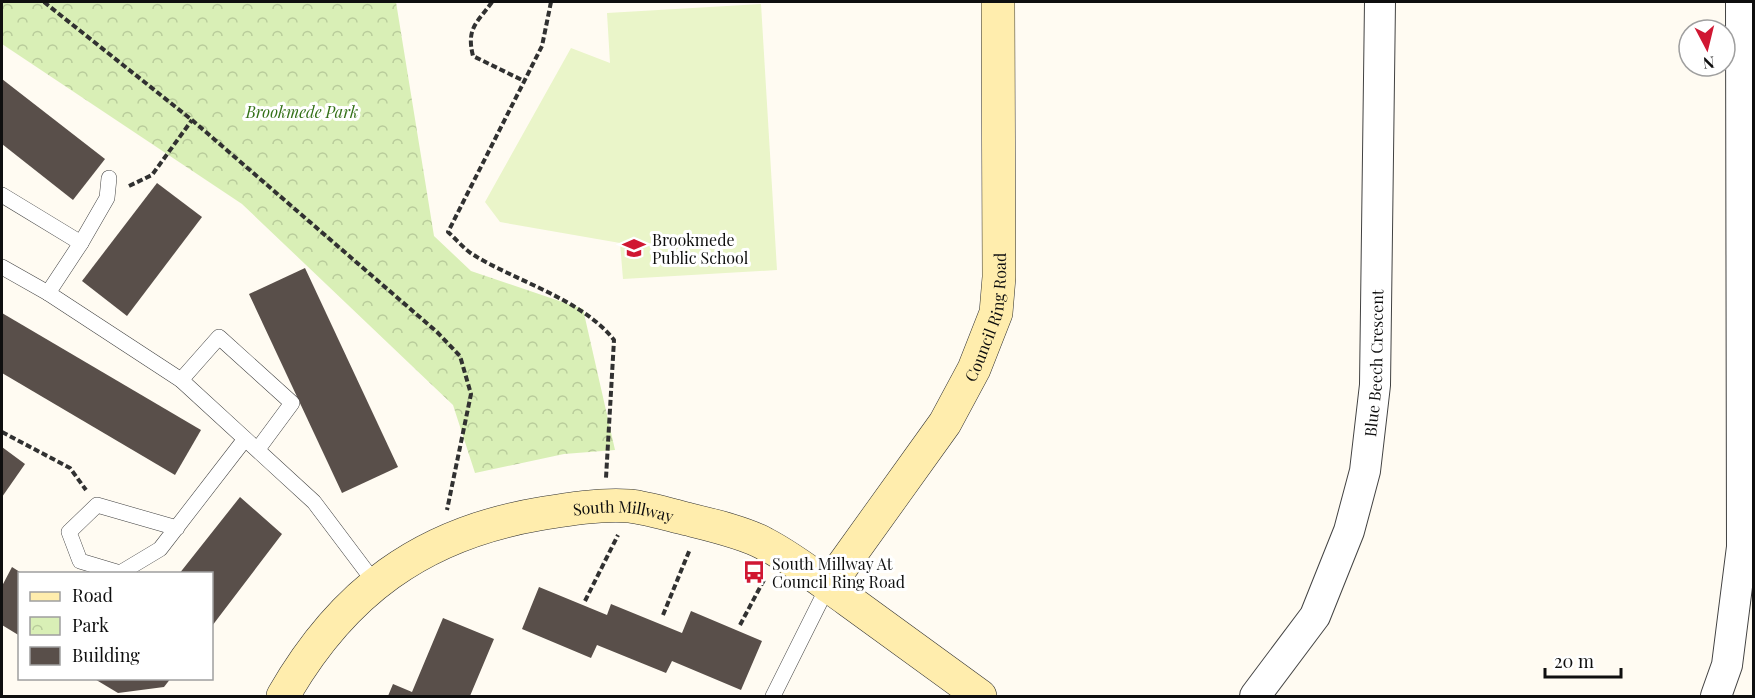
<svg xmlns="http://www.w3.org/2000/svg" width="1755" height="698" viewBox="0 0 1755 698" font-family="'Playfair Display',serif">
  <defs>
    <pattern id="park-crowns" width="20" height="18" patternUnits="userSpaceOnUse" patternTransform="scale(1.5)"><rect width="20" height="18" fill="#d9efb6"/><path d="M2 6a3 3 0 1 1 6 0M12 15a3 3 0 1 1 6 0" fill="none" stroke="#b9cc9b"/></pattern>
  </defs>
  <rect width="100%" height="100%" fill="#fffbf2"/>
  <!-- park -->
  <polygon fill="url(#park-crowns)" points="2,2 396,2 434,236 471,271 583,309 615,450 564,454 475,473 453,405 242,204 2,44"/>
  <!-- pitch -->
  <polygon fill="#eaf5c9" points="761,4 777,270 623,279 620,243 500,222 485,202 571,48 610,63 607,13"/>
  <!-- building -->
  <g fill="#594f4a">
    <polygon points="2,79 105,159 73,200 2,144"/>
    <polygon points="157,183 202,217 127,316 82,281"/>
    <polygon points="305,268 398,467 342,493 249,294"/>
    <polygon points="2,313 201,430 175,475 2,373"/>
    <polygon points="2,447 25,464 2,497"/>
    <polygon points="240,497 282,534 212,626 212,574 179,574"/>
    <polygon points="12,567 23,574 20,574 20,636 2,625 2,586"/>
    <polygon points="539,587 607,615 611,604 682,633 691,611 762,641 741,690 672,661 666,673 597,645 591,658 522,629"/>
    <polygon points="443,618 494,639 470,696 388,696 393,684 412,692"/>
    <polygon points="93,678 171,678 164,687 118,693"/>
  </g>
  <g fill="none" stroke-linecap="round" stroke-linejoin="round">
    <!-- lane casing -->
    <g stroke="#424242" stroke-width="16">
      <g id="lane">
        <polyline points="2,195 81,243"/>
        <polyline points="2,267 48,293 181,380 314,502 375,583"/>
        <polyline points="48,293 81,243 107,198 109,178"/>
        <polyline points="181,380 219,337 292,403 258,449"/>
        <polyline points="177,528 97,505 69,532 80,561 120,573 160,549 245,439"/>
        <polyline points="773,696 828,586"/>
      </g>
    </g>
    <!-- street casing -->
    <g stroke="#424242" stroke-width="32">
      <g id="street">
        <path id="s1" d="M 1255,696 L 1315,616 L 1349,531 L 1365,471 L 1375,385 L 1380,2"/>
        <polyline points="1716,696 1727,665 1742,547 1741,2"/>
      </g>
    </g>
    <!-- secondary casing -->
    <g stroke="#313131" stroke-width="34">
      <g id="secondary">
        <path id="s2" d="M 828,586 L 945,423 L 974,369 L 996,313 L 999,277 L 998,2"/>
        <path id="s3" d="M 283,696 C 342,593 421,534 539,514 C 569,509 599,504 630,506 C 647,508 666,514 683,518 C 707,524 744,532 765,544 C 794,559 821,581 848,600 C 892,632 936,664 980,696"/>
      </g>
    </g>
    <!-- path -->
    <g stroke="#313131" stroke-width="4" stroke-dasharray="6 3" stroke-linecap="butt">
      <polyline points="44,2 192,120 437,332 460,356 471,394 447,510"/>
      <path d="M 492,2 C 477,23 466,28 473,56 L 524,81"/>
      <path d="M 551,2 L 542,46 L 448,232 C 456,239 463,248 472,254 C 515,281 582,299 614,340 L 606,478"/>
      <polyline points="129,186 152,175 192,120"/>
      <polyline points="2,432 70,468 86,490"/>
      <polyline points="585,601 618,535"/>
      <polyline points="663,615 690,549"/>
      <polyline points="740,625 765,578"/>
    </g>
    <!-- lane -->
    <use href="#lane" stroke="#fff" stroke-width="15"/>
    <!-- street -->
    <use href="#street" stroke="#fff" stroke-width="30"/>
    <!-- secondary -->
    <use href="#secondary" stroke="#ffedad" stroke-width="33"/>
  </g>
  <!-- icons -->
  <defs>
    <g id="school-bare" transform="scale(1.8)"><path d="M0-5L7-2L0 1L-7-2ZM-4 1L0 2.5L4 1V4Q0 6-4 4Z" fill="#d01732" stroke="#fff" stroke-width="2.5" paint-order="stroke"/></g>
    <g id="bus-bare" transform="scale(1.8)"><path d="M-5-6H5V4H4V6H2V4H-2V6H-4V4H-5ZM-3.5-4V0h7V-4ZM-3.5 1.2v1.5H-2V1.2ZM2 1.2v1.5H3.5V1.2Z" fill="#d01732" stroke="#fff" stroke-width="2.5" paint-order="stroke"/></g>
  </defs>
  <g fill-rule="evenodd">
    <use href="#school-bare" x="634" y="248"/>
    <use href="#bus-bare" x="754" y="572"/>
  </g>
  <g text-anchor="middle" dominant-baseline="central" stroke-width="6" stroke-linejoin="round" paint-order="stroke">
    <!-- park labels -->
    <g font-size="16" font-style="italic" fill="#337017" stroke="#fff">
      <text x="302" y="111">Brookmede Park</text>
    </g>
    <!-- poi labels -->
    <g font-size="16" fill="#0f0f0f" stroke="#fff" text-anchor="start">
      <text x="652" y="239">Brookmede<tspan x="652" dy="18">Public School</tspan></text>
      <text x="772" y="563">South Millway At<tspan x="772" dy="18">Council Ring Road</tspan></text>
    </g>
    <!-- street labels -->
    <g font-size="16" fill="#0f0f0f" stroke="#fff">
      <text stroke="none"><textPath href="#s2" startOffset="316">Council Ring Road</textPath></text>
      <text stroke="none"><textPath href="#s1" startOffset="362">Blue Beech Crescent</textPath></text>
      <text stroke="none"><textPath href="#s3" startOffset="411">South Millway</textPath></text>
    </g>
  </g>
  <!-- border -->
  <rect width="1755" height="698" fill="none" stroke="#0f0f0f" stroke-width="6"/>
  <!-- legend -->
  <rect x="18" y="572" width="195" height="108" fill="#ffffff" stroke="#9f9f9f" stroke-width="1.5"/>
  <rect x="30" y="592" width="30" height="9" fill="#ffedad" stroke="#9f9f9f" stroke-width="1.5"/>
  <text x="72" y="602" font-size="18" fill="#0f0f0f">Road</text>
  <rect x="30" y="617" width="30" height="18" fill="url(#park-crowns)" stroke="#9f9f9f" stroke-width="1.5"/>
  <text x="72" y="632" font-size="18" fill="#0f0f0f">Park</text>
  <rect x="30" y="647" width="30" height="18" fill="#594f4a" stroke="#9f9f9f" stroke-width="1.5"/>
  <text x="72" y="662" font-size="18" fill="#0f0f0f">Building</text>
  <!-- north arrow -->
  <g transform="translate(1707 48) rotate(173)"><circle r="28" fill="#ffffff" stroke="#9f9f9f" stroke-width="1.5"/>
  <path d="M0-4.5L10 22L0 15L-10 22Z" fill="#d01732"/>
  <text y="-9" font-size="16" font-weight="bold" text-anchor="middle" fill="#0f0f0f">N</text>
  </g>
  <!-- scale -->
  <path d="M1545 668v9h76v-9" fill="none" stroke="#0f0f0f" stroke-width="3"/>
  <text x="1554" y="668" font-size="18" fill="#0f0f0f" stroke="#ffffff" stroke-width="4.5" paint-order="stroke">20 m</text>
</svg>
